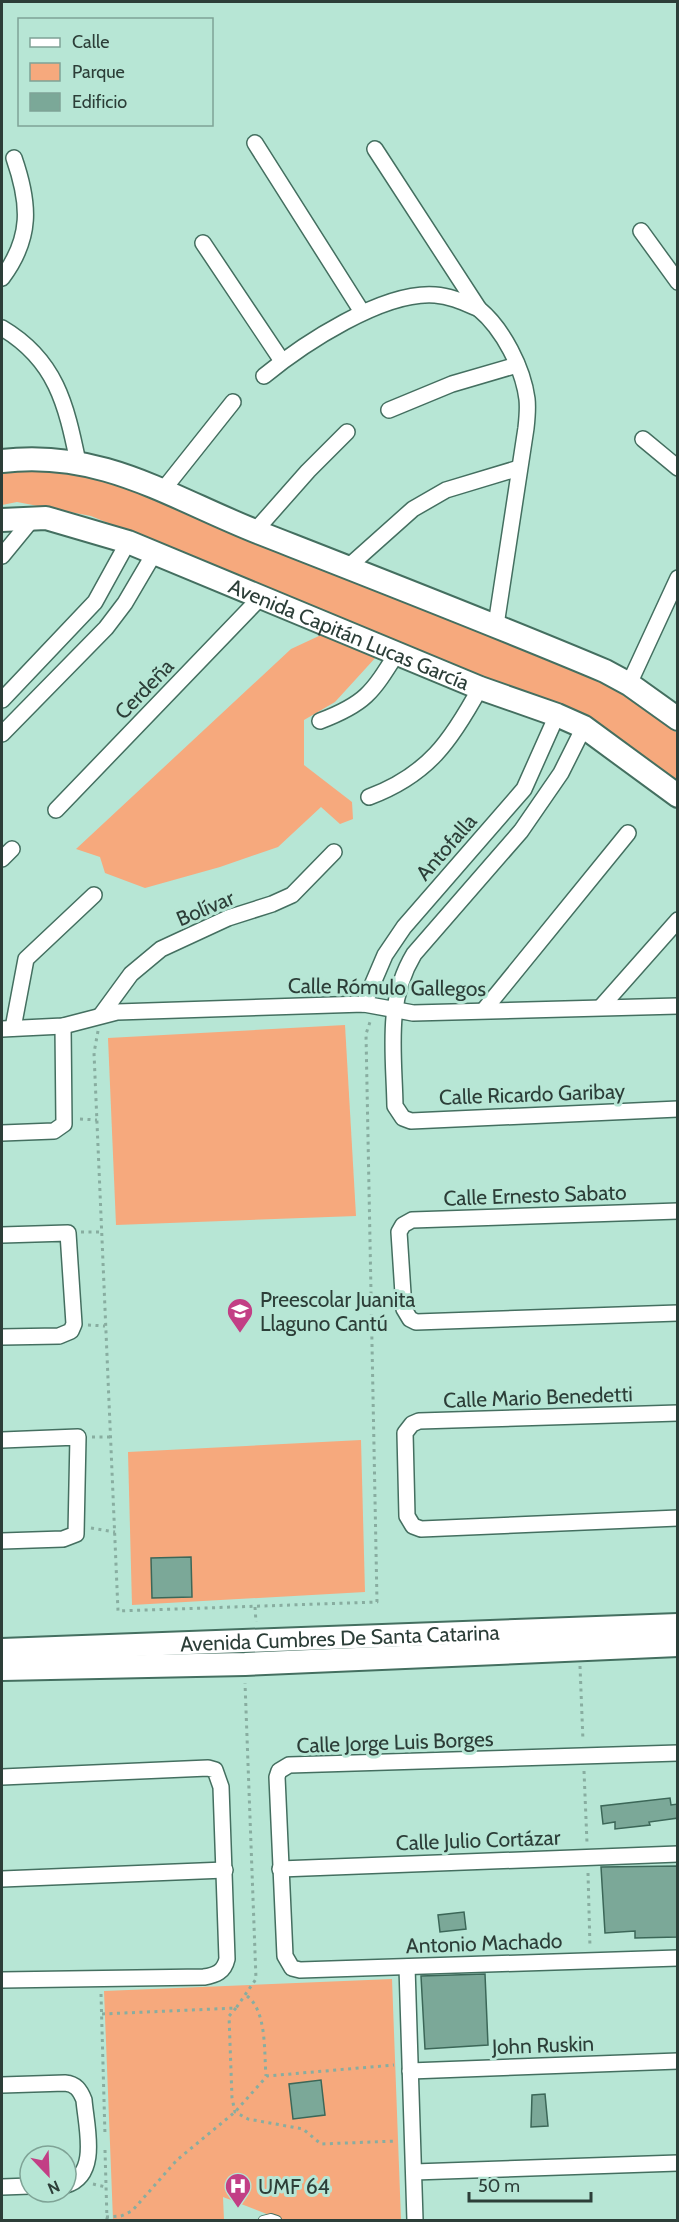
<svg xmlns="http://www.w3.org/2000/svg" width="679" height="2222" viewBox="0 0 679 2222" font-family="Cabin,sans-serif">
  <rect width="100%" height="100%" fill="#b7e6d5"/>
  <!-- green -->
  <g fill="#f6a97d">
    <polygon points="29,466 98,474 612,685 677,733 677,782 588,720 91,516 17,502 2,505 2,470"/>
    <polygon points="321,635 377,656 335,702 304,720 304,765 352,802 353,819 340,824 321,807 278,847 220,867 145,888 105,873 100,857 76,849 291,649"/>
    <polygon points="345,1025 356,1216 116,1225 108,1038"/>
    <polygon points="361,1440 365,1592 132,1605 128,1452"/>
    <polygon points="392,1979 401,2220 282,2220 223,2197 224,2220 113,2220 104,1991"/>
  </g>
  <!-- building -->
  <g fill="#7ba898" stroke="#3c6758" stroke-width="1.5">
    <polygon points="191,1557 192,1597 152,1598 151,1558"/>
    <polygon points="670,1798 671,1805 678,1804 678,1818 649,1822 650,1825 615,1829 615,1822 603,1824 601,1806"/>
    <polygon points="678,1866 678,1937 635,1938 635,1931 605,1933 601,1867"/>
    <polygon points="464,1912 466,1929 440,1932 438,1915"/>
    <polygon points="485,1974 488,2045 425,2049 421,1976"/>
    <polygon points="321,2080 325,2115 293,2119 289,2084"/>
    <polygon points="545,2094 548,2126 531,2127 532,2095"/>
  </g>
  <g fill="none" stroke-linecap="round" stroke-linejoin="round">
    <!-- lane casing -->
    <g stroke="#446f60" stroke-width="10">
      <polyline id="lane" points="263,2220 271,2218 277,2220"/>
    </g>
    <!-- street casing -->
    <g stroke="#446f60" stroke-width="18">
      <g id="street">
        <polyline points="255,143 362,312"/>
        <path d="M 375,149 L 479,309 C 503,329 523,368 527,399 C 528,408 527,419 526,428 L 496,625"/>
        <polyline points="641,231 678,282"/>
        <polyline points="203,243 282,361"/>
        <path d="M 2,278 C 32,238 30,204 14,158"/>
        <path d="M 2,328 C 56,360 66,404 78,462"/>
        <path d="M 264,376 C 303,344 383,291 435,295 C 451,296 465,303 479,309"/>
        <polyline points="389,410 452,384 517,365"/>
        <polyline points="643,439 678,468"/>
        <polyline points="163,490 233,402"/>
        <polyline points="255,531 308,471 347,432"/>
        <polyline points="2,556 34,517"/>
        <polyline points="348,567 413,509 446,490 519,468"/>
        <polyline points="629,684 678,578"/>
        <polyline points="2,700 95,602 128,542"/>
        <path d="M 320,721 C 365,704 372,693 397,653"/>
        <path d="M 584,727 L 561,773 L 521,831 L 414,954 C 385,1002 394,1052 395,1106 L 403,1118 L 411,1121 L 678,1109"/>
        <polyline points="2,734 106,628 125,603 155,552"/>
        <path d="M 369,797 C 428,775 451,741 480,688"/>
        <polyline points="56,810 261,597"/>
        <polyline points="2,859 12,849"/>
        <polyline points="364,1004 385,955 404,927 524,789 557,715"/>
        <polyline points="601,1007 678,920"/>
        <polyline points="484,1010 628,833"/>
        <polyline points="101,1015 131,974 161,949 228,918 272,904 292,895 334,852"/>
        <polyline points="13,1028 26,959 94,895"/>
        <polyline points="2,1029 63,1026 117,1012 364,1004 413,1013 678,1006"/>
        <polyline points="2,1133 54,1131 64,1124 63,1026"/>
        <polyline points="678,1211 412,1220 403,1225 399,1232 404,1309 410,1319 416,1322 678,1313"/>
        <polyline points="2,1235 68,1233 74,1324 71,1331 59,1336 2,1337"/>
        <polyline points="678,1413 419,1421 412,1424 405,1433 407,1516 413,1526 421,1529 678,1518"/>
        <polyline points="2,1440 78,1437 76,1534 63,1539 2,1541"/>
        <polyline points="678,1753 289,1765 279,1771 277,1777 285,1956 292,1968 300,1970 678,1958"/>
        <path d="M 2,1777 L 208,1768 L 215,1770 L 221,1787 L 227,1959 C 224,1972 216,1975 204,1977 L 2,1980"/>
        <polyline points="280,1869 678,1854"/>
        <polyline points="2,1879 225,1870"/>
        <polyline points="407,1967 415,2220"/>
        <polyline points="410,2071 678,2061"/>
        <path d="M 2,2085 L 65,2083 C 76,2084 80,2090 84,2100 C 86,2126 100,2175 66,2185"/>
        <polyline points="414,2172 678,2163"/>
        <polyline points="2,2187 30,2186"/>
      </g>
    </g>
    <!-- secondary casing -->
    <g stroke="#446f60" stroke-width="26">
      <g id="secondary">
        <path d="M 2,461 C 102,449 171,498 260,533 C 375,578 491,623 605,671 L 629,684 L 678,719"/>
        <path id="s1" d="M 2,520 L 46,518 L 128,542 L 480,688 L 557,715 L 584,727 L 678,796"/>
        <path id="s2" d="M 2,1650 L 678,1625"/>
        <polyline points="2,1669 245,1664 678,1645"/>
      </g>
    </g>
    <!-- path -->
    <g stroke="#88ada0" stroke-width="3" stroke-dasharray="3 4.5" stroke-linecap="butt">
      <polyline points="98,1031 94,1053 118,1611 377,1602 366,1034 371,1019"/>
      <polyline points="80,1119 97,1120"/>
      <polyline points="81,1232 101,1232"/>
      <polyline points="88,1325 105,1326"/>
      <polyline points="92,1437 110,1437"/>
      <polyline points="91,1528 115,1532"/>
      <polyline points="255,1607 256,1622"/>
      <polyline points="580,1666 583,1741"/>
      <polyline points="584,1771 587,1843"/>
      <polyline points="588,1873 590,1948"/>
      <polyline points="101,1994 105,2135"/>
      <path d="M 247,1996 C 267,2011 264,2052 266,2076"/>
      <polyline points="236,2008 229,2016 232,2098 235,2112 248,2119 303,2129 321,2144 397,2141"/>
      <polyline points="102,2014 236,2008 256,1979 245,1683"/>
      <polyline points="105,2150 107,2220"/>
      <polyline points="93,2184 106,2187"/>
      <polyline points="106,2217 121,2216 132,2211 177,2160 235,2112 267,2076 394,2065"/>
    </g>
    <!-- lane -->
    <use href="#lane" stroke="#fff" stroke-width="8"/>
    <!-- street -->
    <use href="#street" stroke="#fff" stroke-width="15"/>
    <!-- secondary -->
    <use href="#secondary" stroke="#fff" stroke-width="22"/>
  </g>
  <!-- icons -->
  <defs>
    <g id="school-pin" transform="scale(1.35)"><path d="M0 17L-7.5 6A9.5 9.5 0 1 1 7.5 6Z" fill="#c23f85" stroke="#b7e6d5"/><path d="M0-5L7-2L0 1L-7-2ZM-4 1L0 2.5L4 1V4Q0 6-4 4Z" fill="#fff"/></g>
    <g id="hospital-pin" transform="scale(1.35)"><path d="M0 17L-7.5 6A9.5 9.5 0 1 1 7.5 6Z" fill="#c23f85" stroke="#b7e6d5"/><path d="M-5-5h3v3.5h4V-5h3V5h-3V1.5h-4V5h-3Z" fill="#fff"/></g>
  </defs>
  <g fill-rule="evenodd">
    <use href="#school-pin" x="240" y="1311"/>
    <use href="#hospital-pin" x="238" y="2186"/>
  </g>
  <g text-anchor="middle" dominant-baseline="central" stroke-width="6" stroke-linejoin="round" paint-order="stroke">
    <!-- street labels -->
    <g font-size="21" fill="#2c3e38" stroke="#b7e6d5">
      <text stroke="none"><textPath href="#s1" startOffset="369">Avenida Capitán Lucas García</textPath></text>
      <text transform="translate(144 689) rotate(-46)">Cerdeña</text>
      <text transform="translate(446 847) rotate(-49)">Antofalla</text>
      <text transform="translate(205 908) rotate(-23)">Bolívar</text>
      <text transform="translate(387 987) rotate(1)">Calle Rómulo Gallegos</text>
      <text transform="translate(532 1094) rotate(-2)">Calle Ricardo Garibay</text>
      <text transform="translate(535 1195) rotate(-2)">Calle Ernesto Sabato</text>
      <text transform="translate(538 1397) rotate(-2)">Calle Mario Benedetti</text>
      <text stroke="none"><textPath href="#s2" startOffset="338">Avenida Cumbres De Santa Catarina</textPath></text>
      <text transform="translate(395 1742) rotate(-2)">Calle Jorge Luis Borges</text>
      <text transform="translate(478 1840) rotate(-2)">Calle Julio Cortázar</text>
      <text transform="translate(484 1943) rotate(-2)">Antonio Machado</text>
      <text transform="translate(543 2045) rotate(-2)">John Ruskin</text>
    </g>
    <!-- poi labels -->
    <g font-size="21" fill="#2c3e38" stroke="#b7e6d5" text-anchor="start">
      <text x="260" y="1299">Preescolar Juanita<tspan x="260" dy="24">Llaguno Cantú</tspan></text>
      <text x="258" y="2186">UMF 64</text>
    </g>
  </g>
  <!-- border -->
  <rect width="679" height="2222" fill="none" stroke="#2c3e38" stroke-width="6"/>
  <!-- legend -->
  <rect x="18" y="18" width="195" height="108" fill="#b7e6d5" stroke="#7fa396" stroke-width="1.5"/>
  <rect x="30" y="38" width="30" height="9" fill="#ffffff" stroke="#7fa396" stroke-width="1.5"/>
  <text x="72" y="48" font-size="18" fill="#2c3e38">Calle</text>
  <rect x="30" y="63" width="30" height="18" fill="#f6a97d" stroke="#7fa396" stroke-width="1.5"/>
  <text x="72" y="78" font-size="18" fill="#2c3e38">Parque</text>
  <rect x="30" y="93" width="30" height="18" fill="#7ba898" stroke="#7fa396" stroke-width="1.5"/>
  <text x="72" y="108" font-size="18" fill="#2c3e38">Edificio</text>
  <!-- north arrow -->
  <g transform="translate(48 2174) rotate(157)"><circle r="28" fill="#b7e6d5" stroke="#7fa396" stroke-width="1.5"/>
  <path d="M0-4.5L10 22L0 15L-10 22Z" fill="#c23f85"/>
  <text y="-9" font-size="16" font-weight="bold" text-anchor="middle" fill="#2c3e38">N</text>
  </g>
  <!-- scale -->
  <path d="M469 2192v9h122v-9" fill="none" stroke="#2c3e38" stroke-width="3"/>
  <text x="478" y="2192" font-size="18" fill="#2c3e38" stroke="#b7e6d5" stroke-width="4.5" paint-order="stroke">50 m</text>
</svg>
